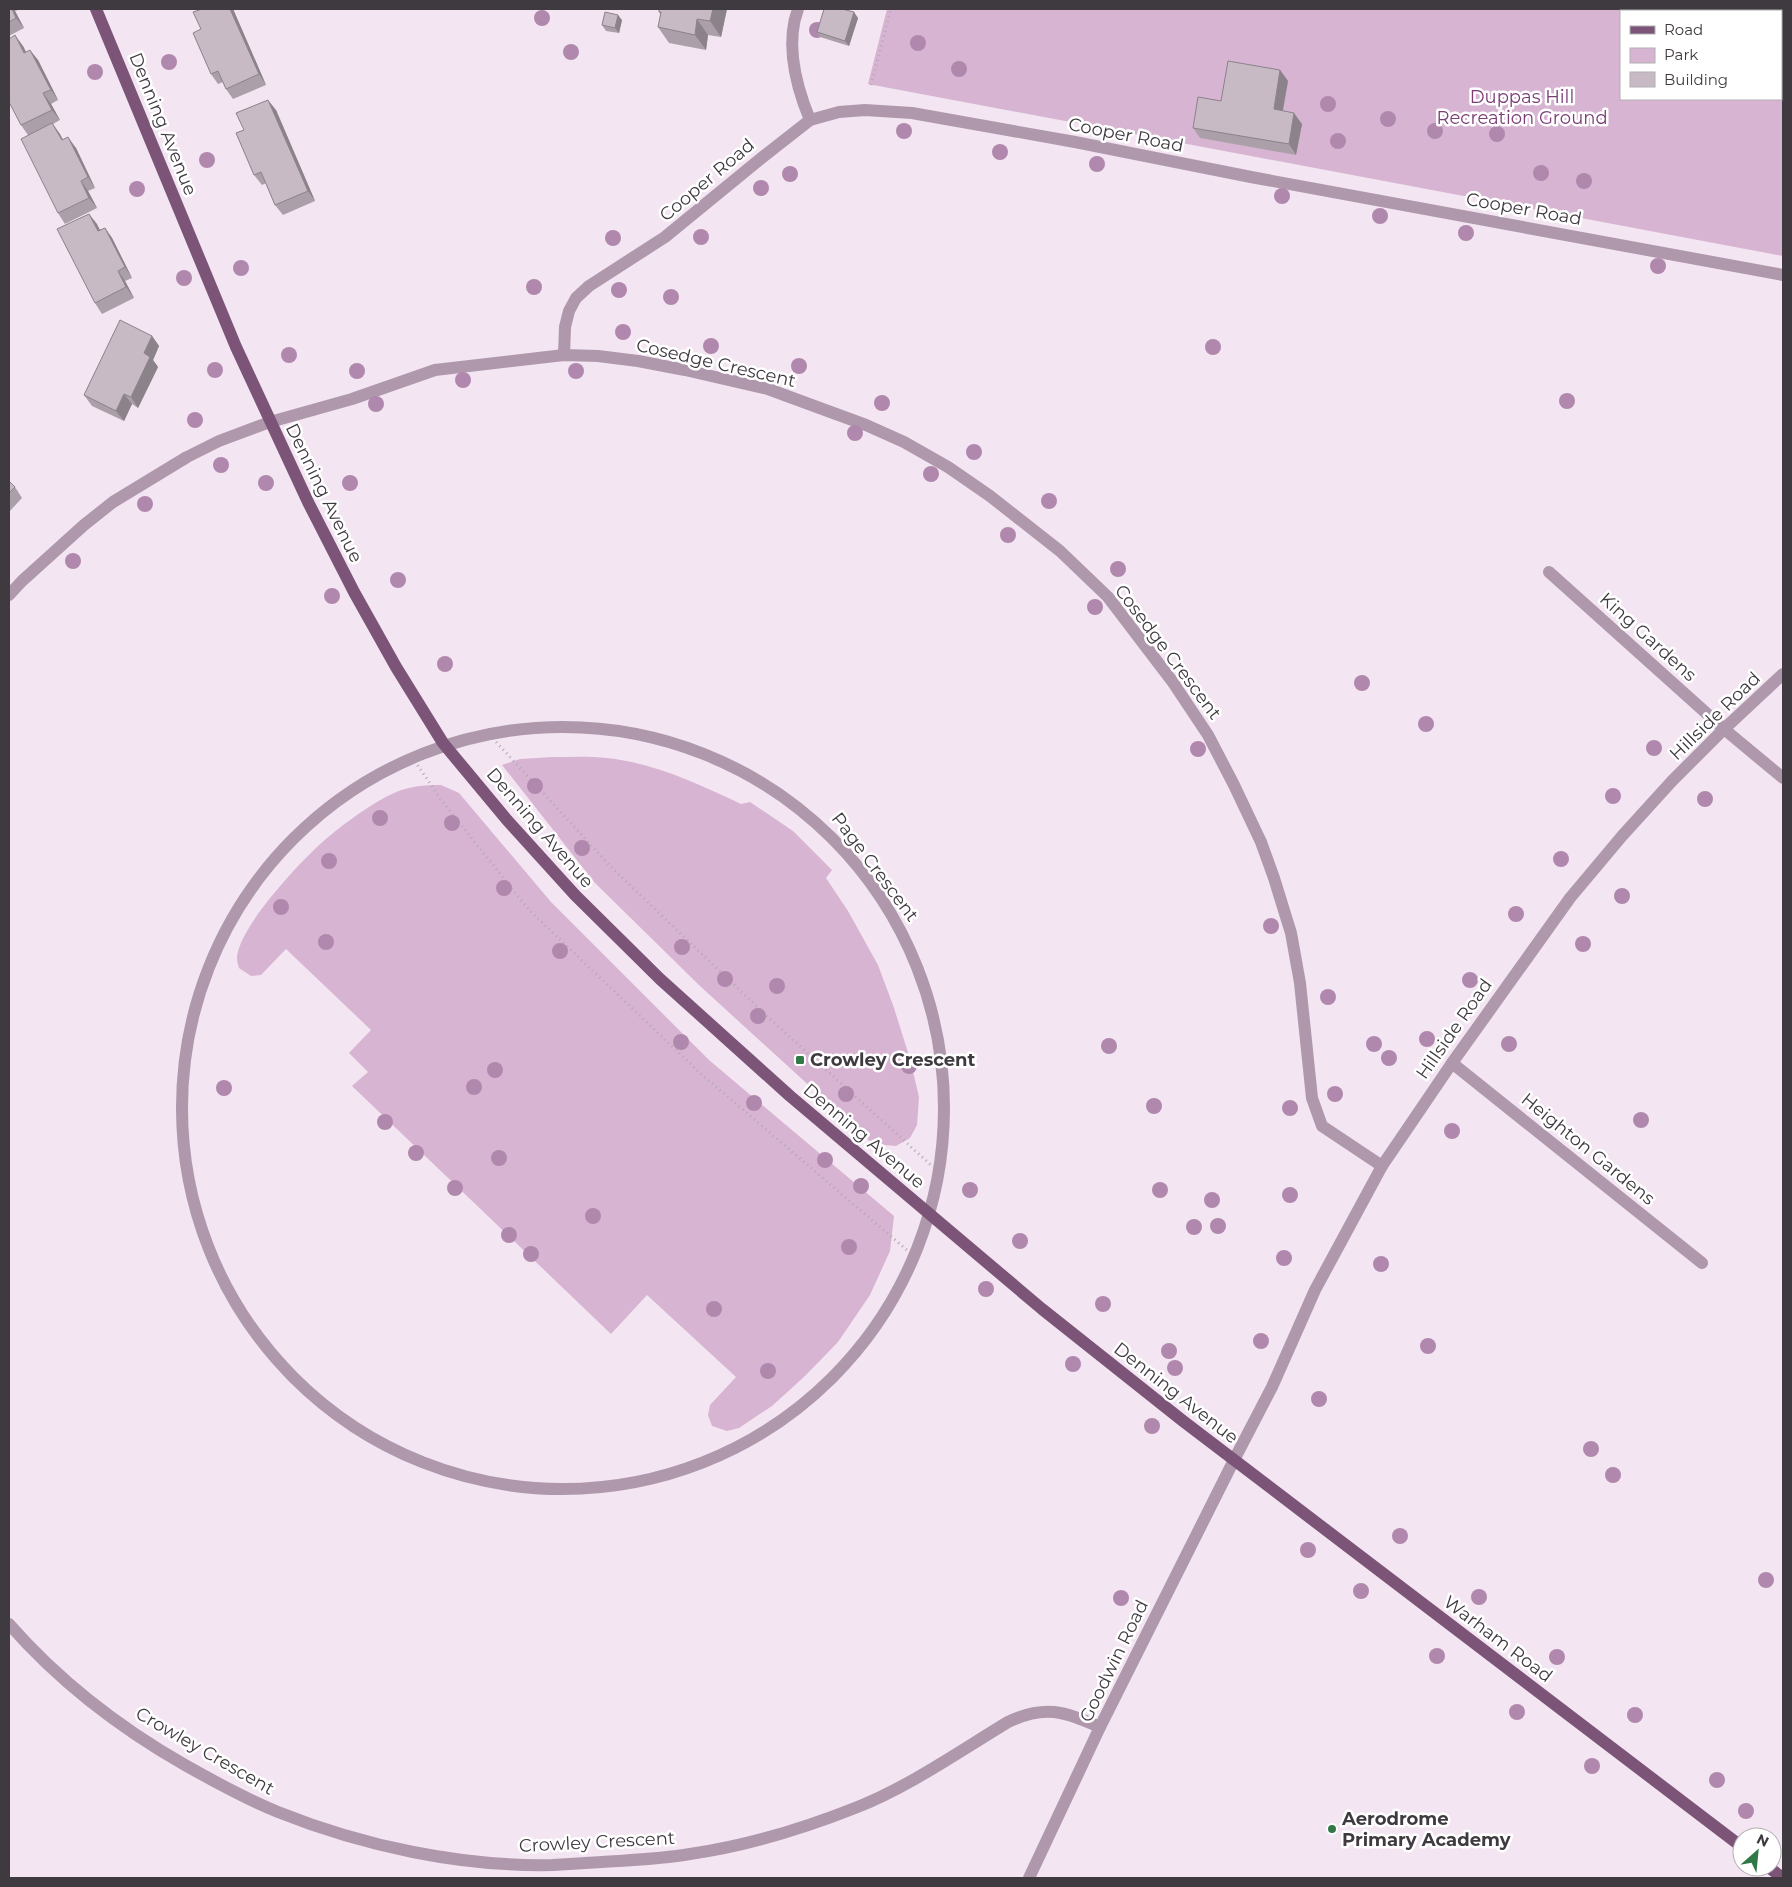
<svg xmlns="http://www.w3.org/2000/svg" width="1792" height="1887" viewBox="0 0 1792 1887" font-family="Montserrat,sans-serif">
  <rect width="100%" height="100%" fill="#f3e5f1"/>
  <!-- green -->
  <g fill="#d8b4d3" fill-rule="evenodd">
    <path d="M 887,9 L 1783,9 L 1783,256 L 868,84 ZM 1621,11 L 1781,11 L 1781,99 L 1621,99 Z"/>
    <path d="M 553,757 C 570,757 589,756 607,758 C 654,763 699,784 741,804 L 750,802 L 793,831 L 832,870 L 826,878 L 848,911 L 878,965 L 894,1008 L 910,1059 L 919,1097 L 917,1125 L 910,1138 L 896,1146 L 873,1144 L 700,986 L 595,883 L 502,765 L 520,759 Z"/>
    <path d="M 441,785 L 459,793 L 551,902 L 709,1060 L 894,1216 L 890,1251 L 870,1295 L 838,1342 L 805,1376 L 772,1406 L 739,1428 L 727,1431 L 712,1426 L 708,1415 L 710,1405 L 736,1377 L 647,1295 L 611,1334 L 352,1086 L 368,1072 L 349,1053 L 371,1030 L 286,949 L 261,975 L 251,976 L 239,968 C 238,965 237,961 237,957 C 240,927 293,870 315,849 C 332,832 370,804 392,794 C 408,786 424,785 441,785 Z"/>
  </g>
  <g fill="none" stroke-linecap="round" stroke-linejoin="round">
    <!-- path -->
    <g stroke="#b3a9b2" stroke-width="3" stroke-dasharray="1 4" stroke-linecap="butt">
      <polyline points="871,85 891,9"/>
      <polyline points="486,731 614,870 770,1019 932,1166"/>
      <polyline points="412,757 442,801 529,910 700,1073 908,1251"/>
    </g>
    <!-- minor -->
    <g stroke="#af98ac" stroke-width="12">
      <path d="M 798,9 C 785,44 796,86 810,120"/>
      <polyline points="564,355 565,327 569,311 576,298 589,286 665,237 764,156 810,120 839,112 865,110 912,113 1075,142 1251,177 1783,275"/>
      <polyline points="1549,572 1724,729 1783,778"/>
      <polyline points="9,595 22,581 84,525 113,502 187,457 219,441 270,422 352,399 435,370 564,355 598,356 638,361 685,370 768,389 866,425 904,442 948,467 990,496 1060,551 1108,597 1172,681 1208,735 1234,785 1261,842 1274,878 1291,933 1300,983 1312,1098 1322,1126 1382,1166"/>
      <circle cx="563" cy="1108" r="381"/>
      <polyline points="1452,1063 1702,1263"/>
      <path d="M 9,1624 C 59,1681 120,1728 185,1765 C 215,1782 246,1799 278,1812 C 363,1846 461,1867 553,1865 C 569,1864 586,1863 602,1862 C 632,1860 661,1859 690,1854 C 746,1846 802,1829 855,1808 C 907,1788 960,1751 1008,1722 C 1046,1704 1064,1712 1100,1727"/>
      <polyline points="1029,1878 1100,1727 1234,1460 1272,1387 1315,1290 1382,1166 1452,1063 1570,898 1622,836 1672,781 1724,729 1783,674"/>
    </g>
    <!-- major -->
    <g stroke="#7c5478" stroke-width="12">
      <polyline points="96,9 236,347 308,502 354,592 396,667 443,743 507,820 575,895 660,979 790,1096 1042,1309 1183,1421 1742,1847"/>
      <polyline points="1768,1867 1783,1878"/>
    </g>
  </g>
  <!-- trees -->
  <g fill="#b188ad">
    <circle cx="542" cy="18" r="8"/>
    <circle cx="817" cy="30" r="8"/>
    <circle cx="918" cy="43" r="8"/>
    <circle cx="571" cy="52" r="8"/>
    <circle cx="169" cy="62" r="8"/>
    <circle cx="959" cy="69" r="8"/>
    <circle cx="95" cy="72" r="8"/>
    <circle cx="1328" cy="104" r="8"/>
    <circle cx="1388" cy="119" r="8"/>
    <circle cx="904" cy="131" r="8"/>
    <circle cx="1435" cy="131" r="8"/>
    <circle cx="1497" cy="134" r="8"/>
    <circle cx="1338" cy="141" r="8"/>
    <circle cx="1000" cy="152" r="8"/>
    <circle cx="207" cy="160" r="8"/>
    <circle cx="1097" cy="164" r="8"/>
    <circle cx="1541" cy="173" r="8"/>
    <circle cx="790" cy="174" r="8"/>
    <circle cx="1584" cy="181" r="8"/>
    <circle cx="761" cy="188" r="8"/>
    <circle cx="137" cy="189" r="8"/>
    <circle cx="1282" cy="196" r="8"/>
    <circle cx="1380" cy="216" r="8"/>
    <circle cx="1466" cy="233" r="8"/>
    <circle cx="701" cy="237" r="8"/>
    <circle cx="613" cy="238" r="8"/>
    <circle cx="1658" cy="266" r="8"/>
    <circle cx="241" cy="268" r="8"/>
    <circle cx="184" cy="278" r="8"/>
    <circle cx="534" cy="287" r="8"/>
    <circle cx="619" cy="290" r="8"/>
    <circle cx="671" cy="297" r="8"/>
    <circle cx="623" cy="332" r="8"/>
    <circle cx="711" cy="346" r="8"/>
    <circle cx="1213" cy="347" r="8"/>
    <circle cx="289" cy="355" r="8"/>
    <circle cx="799" cy="366" r="8"/>
    <circle cx="215" cy="370" r="8"/>
    <circle cx="357" cy="371" r="8"/>
    <circle cx="576" cy="371" r="8"/>
    <circle cx="463" cy="380" r="8"/>
    <circle cx="1567" cy="401" r="8"/>
    <circle cx="882" cy="403" r="8"/>
    <circle cx="376" cy="404" r="8"/>
    <circle cx="195" cy="420" r="8"/>
    <circle cx="855" cy="433" r="8"/>
    <circle cx="974" cy="452" r="8"/>
    <circle cx="221" cy="465" r="8"/>
    <circle cx="931" cy="474" r="8"/>
    <circle cx="266" cy="483" r="8"/>
    <circle cx="350" cy="483" r="8"/>
    <circle cx="1049" cy="501" r="8"/>
    <circle cx="145" cy="504" r="8"/>
    <circle cx="1008" cy="535" r="8"/>
    <circle cx="73" cy="561" r="8"/>
    <circle cx="1118" cy="569" r="8"/>
    <circle cx="398" cy="580" r="8"/>
    <circle cx="332" cy="596" r="8"/>
    <circle cx="1095" cy="607" r="8"/>
    <circle cx="445" cy="664" r="8"/>
    <circle cx="1362" cy="683" r="8"/>
    <circle cx="1426" cy="724" r="8"/>
    <circle cx="1654" cy="748" r="8"/>
    <circle cx="1198" cy="749" r="8"/>
    <circle cx="535" cy="786" r="8"/>
    <circle cx="1613" cy="796" r="8"/>
    <circle cx="1705" cy="799" r="8"/>
    <circle cx="380" cy="818" r="8"/>
    <circle cx="452" cy="823" r="8"/>
    <circle cx="582" cy="848" r="8"/>
    <circle cx="1561" cy="859" r="8"/>
    <circle cx="329" cy="861" r="8"/>
    <circle cx="504" cy="888" r="8"/>
    <circle cx="1622" cy="896" r="8"/>
    <circle cx="281" cy="907" r="8"/>
    <circle cx="1516" cy="914" r="8"/>
    <circle cx="1271" cy="926" r="8"/>
    <circle cx="326" cy="942" r="8"/>
    <circle cx="1583" cy="944" r="8"/>
    <circle cx="682" cy="947" r="8"/>
    <circle cx="560" cy="951" r="8"/>
    <circle cx="725" cy="979" r="8"/>
    <circle cx="1470" cy="980" r="8"/>
    <circle cx="777" cy="986" r="8"/>
    <circle cx="1328" cy="997" r="8"/>
    <circle cx="758" cy="1016" r="8"/>
    <circle cx="1427" cy="1039" r="8"/>
    <circle cx="681" cy="1042" r="8"/>
    <circle cx="1374" cy="1044" r="8"/>
    <circle cx="1509" cy="1044" r="8"/>
    <circle cx="1109" cy="1046" r="8"/>
    <circle cx="1389" cy="1058" r="8"/>
    <circle cx="909" cy="1066" r="8"/>
    <circle cx="495" cy="1070" r="8"/>
    <circle cx="474" cy="1087" r="8"/>
    <circle cx="224" cy="1088" r="8"/>
    <circle cx="846" cy="1094" r="8"/>
    <circle cx="1335" cy="1094" r="8"/>
    <circle cx="754" cy="1103" r="8"/>
    <circle cx="1154" cy="1106" r="8"/>
    <circle cx="1290" cy="1108" r="8"/>
    <circle cx="1641" cy="1120" r="8"/>
    <circle cx="385" cy="1122" r="8"/>
    <circle cx="1452" cy="1131" r="8"/>
    <circle cx="416" cy="1153" r="8"/>
    <circle cx="499" cy="1158" r="8"/>
    <circle cx="825" cy="1160" r="8"/>
    <circle cx="861" cy="1186" r="8"/>
    <circle cx="455" cy="1188" r="8"/>
    <circle cx="970" cy="1190" r="8"/>
    <circle cx="1160" cy="1190" r="8"/>
    <circle cx="1290" cy="1195" r="8"/>
    <circle cx="1212" cy="1200" r="8"/>
    <circle cx="593" cy="1216" r="8"/>
    <circle cx="1218" cy="1226" r="8"/>
    <circle cx="1194" cy="1227" r="8"/>
    <circle cx="509" cy="1235" r="8"/>
    <circle cx="1020" cy="1241" r="8"/>
    <circle cx="849" cy="1247" r="8"/>
    <circle cx="531" cy="1254" r="8"/>
    <circle cx="1284" cy="1258" r="8"/>
    <circle cx="1381" cy="1264" r="8"/>
    <circle cx="986" cy="1289" r="8"/>
    <circle cx="1103" cy="1304" r="8"/>
    <circle cx="714" cy="1309" r="8"/>
    <circle cx="1261" cy="1341" r="8"/>
    <circle cx="1428" cy="1346" r="8"/>
    <circle cx="1169" cy="1351" r="8"/>
    <circle cx="1073" cy="1364" r="8"/>
    <circle cx="1175" cy="1368" r="8"/>
    <circle cx="768" cy="1371" r="8"/>
    <circle cx="1319" cy="1399" r="8"/>
    <circle cx="1152" cy="1426" r="8"/>
    <circle cx="1591" cy="1449" r="8"/>
    <circle cx="1613" cy="1475" r="8"/>
    <circle cx="1400" cy="1536" r="8"/>
    <circle cx="1308" cy="1550" r="8"/>
    <circle cx="1766" cy="1580" r="8"/>
    <circle cx="1361" cy="1591" r="8"/>
    <circle cx="1479" cy="1597" r="8"/>
    <circle cx="1121" cy="1598" r="8"/>
    <circle cx="1437" cy="1656" r="8"/>
    <circle cx="1557" cy="1657" r="8"/>
    <circle cx="1517" cy="1712" r="8"/>
    <circle cx="1635" cy="1715" r="8"/>
    <circle cx="1592" cy="1766" r="8"/>
    <circle cx="1717" cy="1780" r="8"/>
    <circle cx="1746" cy="1811" r="8"/>
  </g>
  <!-- wall -->
  <g fill="#aba0a9">
    <polygon points="9,9 21,9 15,11 24,28 9,36"/>
    <polygon points="202,9 233,9 266,85 233,99 226,89 223,82 218,84 211,74 201,29"/>
    <polygon points="727,9 721,37 708,35 706,50 669,43 658,27 661,15 659,12"/>
    <polygon points="858,18 849,46 820,37 817,32"/>
    <polygon points="622,20 619,33 606,31 602,25"/>
    <polygon points="23,46 26,52 38,60 58,100 51,104 60,120 53,124 63,140 76,148 95,188 88,191 97,208 65,224 58,213 28,135 21,125"/>
    <polygon points="1280,70 1288,81 1283,111 1302,124 1296,155 1200,138 1193,128 1221,101"/>
    <polygon points="276,110 315,201 283,215 275,205 266,183 262,185 254,175 244,130"/>
    <polygon points="89,214 100,230 105,228 112,238 132,278 125,281 134,298 102,314 95,303"/>
    <polygon points="152,336 159,346 153,360 158,367 138,408 132,404 124,421 92,406 84,395"/>
    <polygon points="9,481 15,487 22,498 9,512"/>
  </g>
  <!-- shaded-wall -->
  <g fill="#8b828a">
    <polygon points="12,9 13,9 15,11 24,28 16,18"/>
    <polygon points="230,9 233,9 266,85 259,74"/>
    <polygon points="713,9 727,9 721,37 710,21"/>
    <polygon points="854,12 858,18 849,46 845,41"/>
    <polygon points="618,15 622,20 619,33 615,28"/>
    <polygon points="697,19 708,35 706,50 695,35"/>
    <polygon points="15,35 23,46 31,63 24,53"/>
    <polygon points="30,50 38,60 58,100 51,90"/>
    <polygon points="1280,70 1288,81 1281,120 1274,109"/>
    <polygon points="43,93 51,104 60,120 52,110"/>
    <polygon points="268,100 276,110 315,201 308,191"/>
    <polygon points="1294,113 1302,124 1296,155 1289,144"/>
    <polygon points="52,123 60,134 69,151 62,140"/>
    <polygon points="68,137 76,148 95,188 88,177"/>
    <polygon points="81,181 88,191 97,208 89,198"/>
    <polygon points="89,214 97,224 105,241 98,231"/>
    <polygon points="105,228 112,238 132,278 125,267"/>
    <polygon points="118,271 125,281 134,298 126,287"/>
    <polygon points="152,336 159,346 153,360 158,367 138,408 131,397 144,353"/>
    <polygon points="124,394 132,404 124,421 116,411"/>
  </g>
  <!-- building -->
  <g fill="#c7bac5" stroke="#8b828a">
    <polygon points="9,9 12,9 16,18 9,22"/>
    <polygon points="202,9 230,9 259,74 226,89 218,71 211,74 193,33 201,29 193,12"/>
    <polygon points="659,9 713,9 710,21 697,19 695,35 658,27 661,12 659,12"/>
    <polygon points="824,9 842,9 854,12 845,41 817,32"/>
    <polygon points="605,12 618,15 615,28 602,25"/>
    <polygon points="15,35 24,53 30,50 51,90 43,93 52,110 21,125 9,102 9,39"/>
    <polygon points="1228,61 1280,70 1274,109 1294,113 1289,144 1193,128 1198,97 1221,101"/>
    <polygon points="268,100 308,191 275,205 261,172 254,175 236,133 244,130 236,113"/>
    <polygon points="52,123 62,140 68,137 88,177 81,181 89,198 58,213 21,139"/>
    <polygon points="89,214 98,231 105,228 125,267 118,271 126,287 95,303 57,229"/>
    <polygon points="120,320 152,336 144,353 150,357 131,397 124,394 116,411 84,395"/>
    <polygon points="9,481 15,487 9,493"/>
  </g>
  <!-- markers -->
  <g fill="#307845" stroke="#fff" stroke-width="2">
    <rect x="795" y="1055" width="10" height="10" rx="2.5"/>
    <circle cx="1332" cy="1829" r="5"/>
  </g>
  <g text-anchor="middle" dominant-baseline="central" stroke-width="5" stroke-linejoin="round" paint-order="stroke">
    <!-- park labels -->
    <g font-size="18" fill="#7b3c75" stroke="#fff">
      <text x="1522" y="97">Duppas Hill<tspan x="1522" dy="21">Recreation Ground</tspan></text>
    </g>
    <!-- street labels -->
    <g font-size="18" fill="#3f3a3f" stroke="#fff">
      <text transform="translate(163 124) rotate(68)">Denning Avenue</text>
      <text transform="translate(1126 135) rotate(11)">Cooper Road</text>
      <text transform="translate(707 180) rotate(-40)">Cooper Road</text>
      <text transform="translate(1524 209) rotate(10)">Cooper Road</text>
      <text transform="translate(716 363) rotate(13)">Cosedge Crescent</text>
      <text transform="translate(324 493) rotate(64)">Denning Avenue</text>
      <text transform="translate(1648 637) rotate(42)">King Gardens</text>
      <text transform="translate(1168 652) rotate(53)">Cosedge Crescent</text>
      <text transform="translate(1715 716) rotate(-44)">Hillside Road</text>
      <text transform="translate(540 828) rotate(49)">Denning Avenue</text>
      <text transform="translate(875 867) rotate(53)">Page Crescent</text>
      <text transform="translate(1454 1029) rotate(-55)">Hillside Road</text>
      <text transform="translate(864 1136) rotate(40)">Denning Avenue</text>
      <text transform="translate(1588 1149) rotate(39)">Heighton Gardens</text>
      <text transform="translate(1176 1393) rotate(38)">Denning Avenue</text>
      <text transform="translate(1498 1639) rotate(37)">Warham Road</text>
      <text transform="translate(1114 1661) rotate(-64)">Goodwin Road</text>
      <text transform="translate(205 1751) rotate(30)">Crowley Crescent</text>
      <text transform="translate(597 1842) rotate(-3)">Crowley Crescent</text>
    </g>
    <!-- poi labels -->
    <g font-size="18" font-weight="bold" fill="#3f3a3f" stroke="#fff" text-anchor="start">
      <text x="810" y="1060">Crowley Crescent</text>
      <text x="1342" y="1819">Aerodrome<tspan x="1342" dy="21">Primary Academy</tspan></text>
    </g>
  </g>
  <!-- border -->
  <rect width="1792" height="1887" fill="none" stroke="#3f3a3f" stroke-width="20"/>
  <!-- legend -->
  <rect x="1620" y="10" width="162" height="90" fill="#ffffff" stroke="#b2b0b2"/>
  <rect x="1630" y="26" width="25" height="8" fill="#7c5478" stroke="#b2b0b2"/>
  <text x="1664" y="35" font-size="15" fill="#3f3a3f">Road</text>
  <rect x="1630" y="48" width="25" height="15" fill="#d8b4d3" stroke="#b2b0b2"/>
  <text x="1664" y="60" font-size="15" fill="#3f3a3f">Park</text>
  <rect x="1630" y="72" width="25" height="15" fill="#c7bac5" stroke="#b2b0b2"/>
  <text x="1664" y="85" font-size="15" fill="#3f3a3f">Building</text>
  <!-- north arrow -->
  <g transform="translate(1757 1852) rotate(27)"><circle r="24" fill="#ffffff" stroke="#b2b0b2"/>
  <path d="M0-4L9 19L0 12L-9 19Z" fill="#307845"/>
  <text y="-8" font-size="14" font-weight="bold" text-anchor="middle" fill="#3f3a3f">N</text>
  </g>
</svg>
